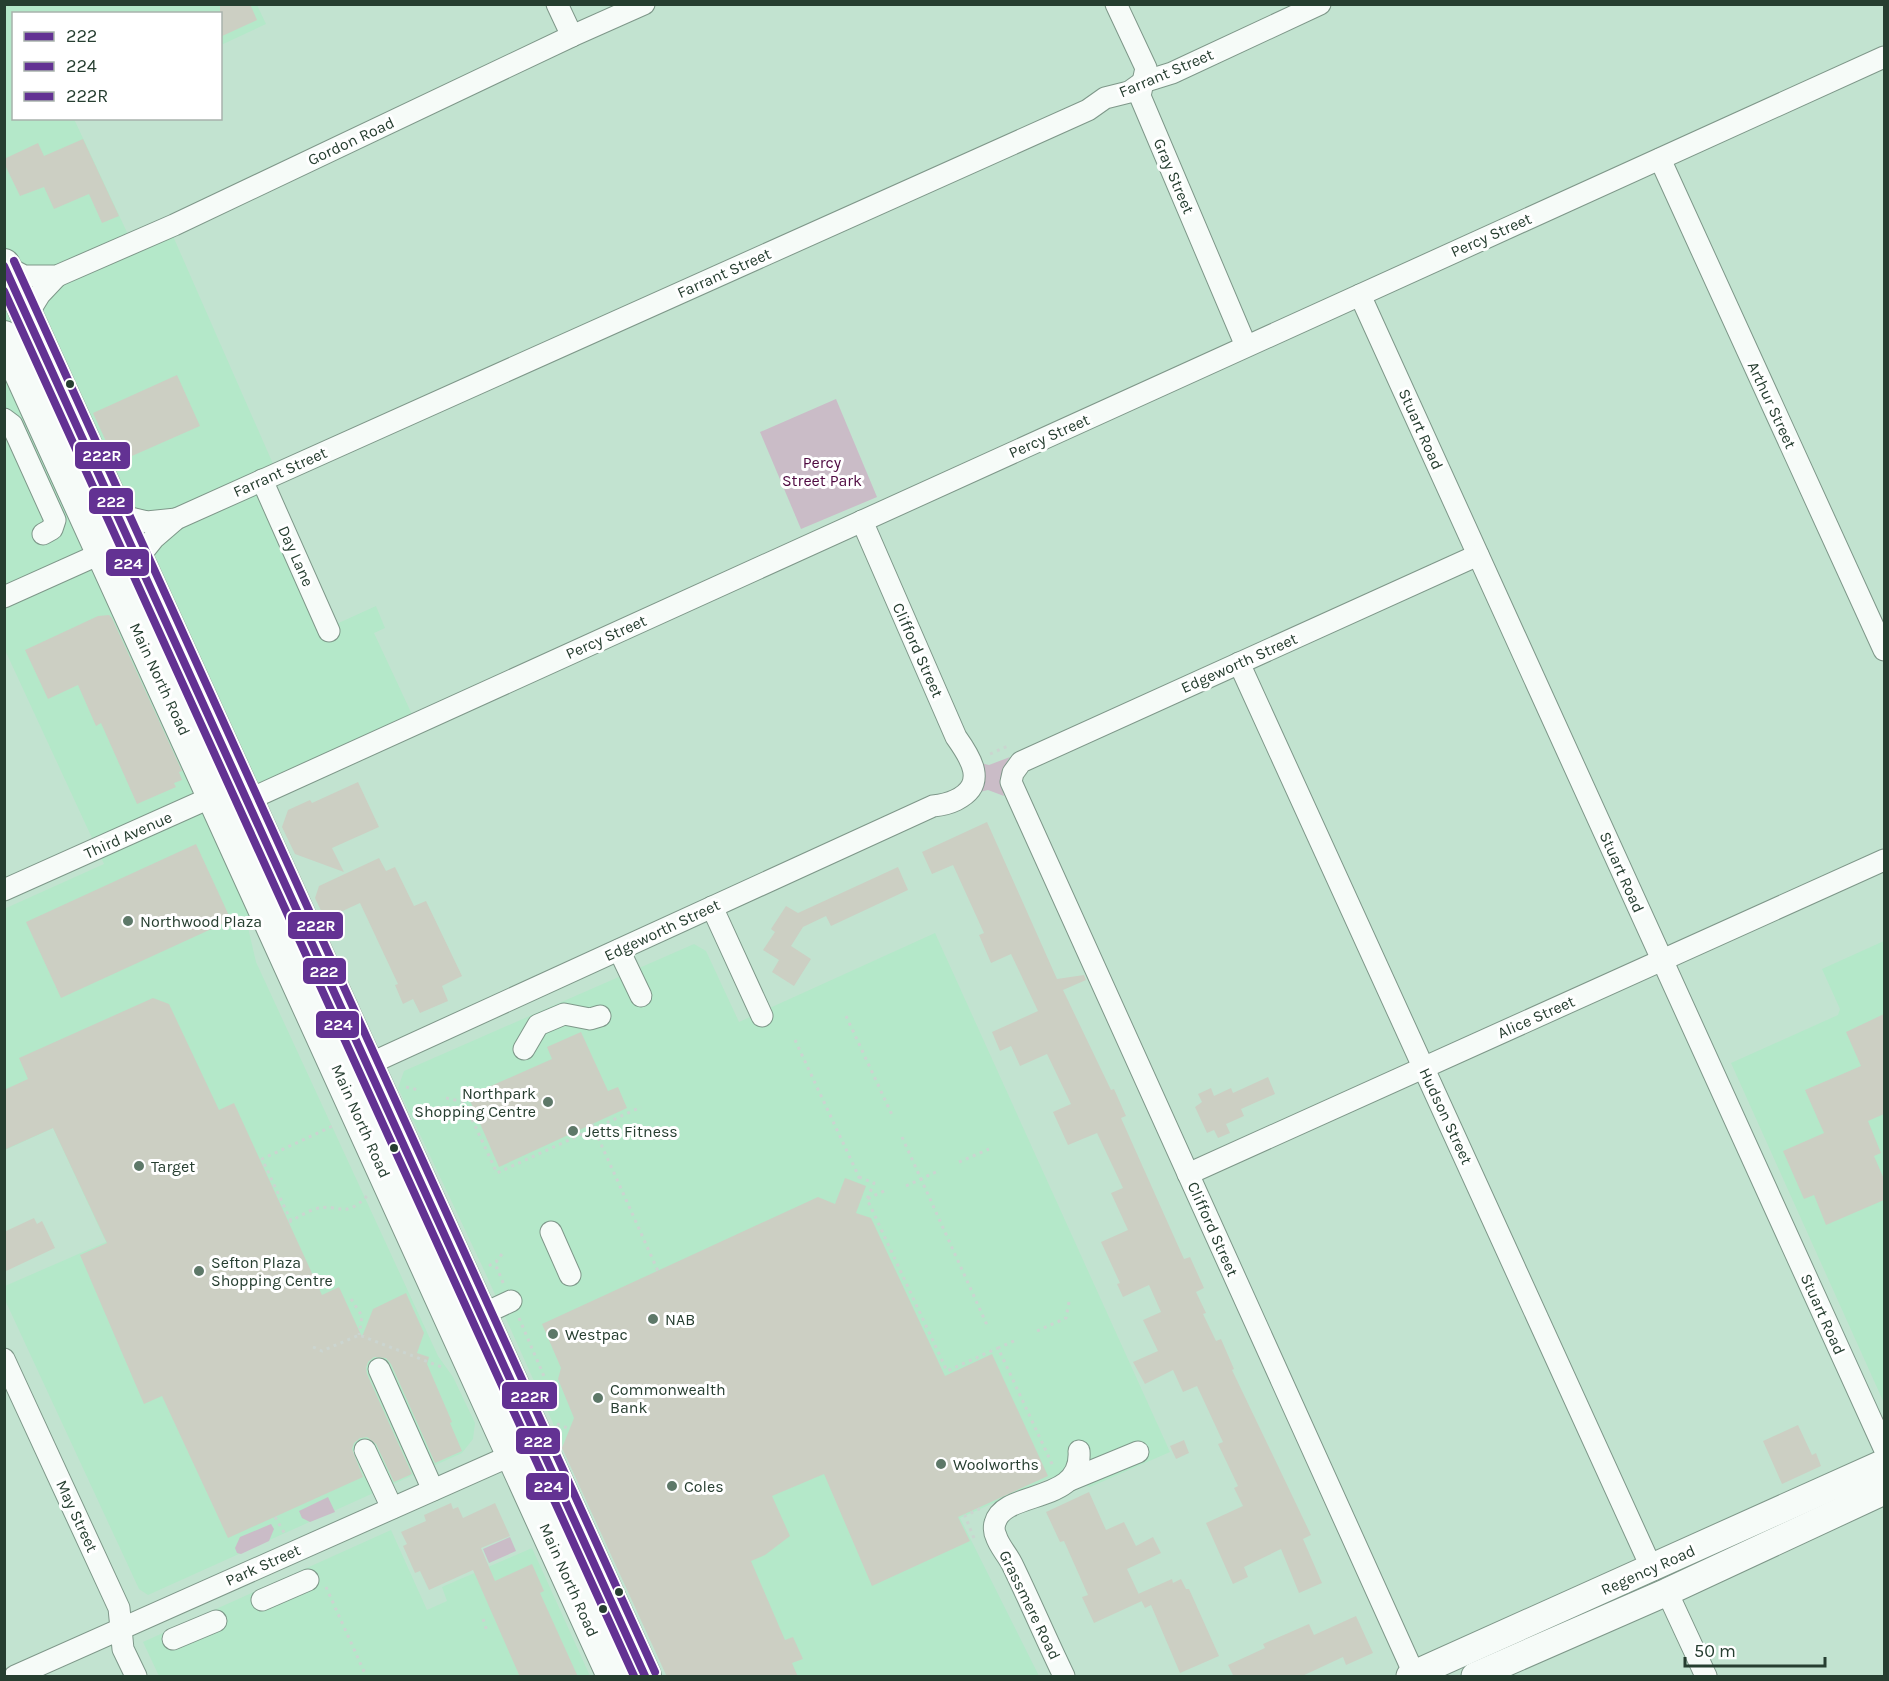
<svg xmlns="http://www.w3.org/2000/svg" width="1889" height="1681" viewBox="0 0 1889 1681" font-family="Karla,sans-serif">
  <rect width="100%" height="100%" fill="#c2e3d0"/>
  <!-- built -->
  <g fill="#b4e8c9">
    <polygon points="5,5 257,5 266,24 221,45 220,14 14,14 14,118 74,119 132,243 169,227 277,473 267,478 332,626 376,606 385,628 374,633 416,723 232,807 276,905 246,919 256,962 438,1356 453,1377 475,1423 473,1439 462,1453 148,1595 139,1589 5,1300 5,1286 106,1242 53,1128 5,1150 4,909 104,864 5,650"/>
    <polygon points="935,933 1170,1452 1090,1487 1049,1478 960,1518 1039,1676 667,1676 484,1270 398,1088 404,1071 694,944 706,951 739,1022"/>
    <polygon points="1884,941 1884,1403 1731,1063 1838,1015 1840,1009 1822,969"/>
    <polygon points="391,1530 427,1610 447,1601 442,1587 532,1548 590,1676 159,1676 143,1642"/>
  </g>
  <!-- green -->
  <g fill="#cabcc7">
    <polygon points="836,399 877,497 801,529 760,432"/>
    <path d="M 1010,757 C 1001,770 1000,781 1004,796 L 988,790 L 975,793 L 980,763 L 989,765 Z"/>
    <polygon points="328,1497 335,1512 310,1522 302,1518 299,1511"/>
    <polygon points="271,1524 274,1529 269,1541 241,1554 237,1553 235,1548 240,1537"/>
    <polygon points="510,1537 516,1551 489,1563 483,1549"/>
  </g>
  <!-- building -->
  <g fill="#cccfc3">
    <polygon points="220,4 250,4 257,20 220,37"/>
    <polygon points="83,139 119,216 102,223 89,194 54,209 44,187 20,196 4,163 4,159 38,143 44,156"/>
    <polygon points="177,375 200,426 116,463 93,413"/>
    <polygon points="109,615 112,618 182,771 179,772 182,780 174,783 176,787 137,804 101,723 96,726 78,685 48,699 25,650 98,616"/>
    <polygon points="358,782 379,827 332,848 344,872 295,854 282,827 288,810 310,800 312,803"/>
    <polygon points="987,822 1057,979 1084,975 1086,980 1063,990 1111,1090 1114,1089 1126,1116 1121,1118 1184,1259 1190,1257 1204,1288 1196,1292 1206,1313 1203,1314 1216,1341 1221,1339 1234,1369 1232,1370 1311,1535 1303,1539 1322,1583 1299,1593 1281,1549 1244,1567 1248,1577 1233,1584 1206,1523 1243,1506 1234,1488 1238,1486 1218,1444 1223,1442 1197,1386 1183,1392 1173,1370 1145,1384 1133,1362 1158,1351 1143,1320 1161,1312 1149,1285 1123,1297 1117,1284 1120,1283 1101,1242 1128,1230 1111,1193 1123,1188 1097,1133 1068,1145 1053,1112 1071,1104 1047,1054 1020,1066 1011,1046 1000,1051 992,1032 1038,1011 1011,954 991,963 979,935 984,933 953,865 932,874 922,852"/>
    <polygon points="196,844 231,920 61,998 26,922"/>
    <polygon points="379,858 386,871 395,867 414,906 426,901 462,976 442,986 448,1001 420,1013 413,999 403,1004 395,985 398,984 360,903 325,919 315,898 319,886"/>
    <polygon points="898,867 908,890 831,926 826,916 803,927 791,946 811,959 794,986 772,972 779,960 763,950 775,932 771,929 786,906 798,913"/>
    <polygon points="153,998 169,1004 219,1110 234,1103 322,1295 339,1287 362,1337 373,1309 406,1293 424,1333 417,1353 429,1357 427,1364 452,1422 450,1423 462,1451 435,1463 391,1364 386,1358 374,1357 368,1362 366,1368 367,1374 412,1474 394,1482 376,1444 367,1437 360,1438 354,1443 352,1449 363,1477 228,1538 162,1396 144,1404 80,1255 107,1243 53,1128 4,1150 4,1090 28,1079 19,1058"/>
    <polygon points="1884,1014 1884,1114 1868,1121 1881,1153 1874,1156 1884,1179 1884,1200 1826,1225 1814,1195 1804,1199 1783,1151 1824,1133 1805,1090 1861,1066 1846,1032"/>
    <polygon points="581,1032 608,1091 618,1087 627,1108 499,1167 468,1096 552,1059 547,1047"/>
    <polygon points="1268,1077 1275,1094 1241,1109 1244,1116 1226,1124 1230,1133 1218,1138 1214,1130 1207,1133 1195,1107 1202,1102 1198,1094 1211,1088 1214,1096 1231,1088 1233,1093"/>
    <polygon points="845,1178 866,1186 856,1213 871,1218 945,1376 992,1354 1048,1476 958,1517 970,1541 872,1586 824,1474 772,1496 790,1536 765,1555 751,1561 785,1640 793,1637 803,1659 792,1663 798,1677 667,1677 562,1448 574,1418 558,1379 561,1368 542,1324 818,1197 835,1204"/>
    <polygon points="34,1218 37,1224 42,1221 55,1248 4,1272 4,1232"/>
    <polygon points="1798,1425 1812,1455 1816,1453 1821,1466 1782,1484 1763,1441"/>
    <polygon points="1184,1440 1189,1453 1176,1459 1170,1446"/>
    <polygon points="1089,1492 1106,1530 1124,1522 1136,1546 1153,1537 1161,1553 1127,1569 1142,1601 1094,1623 1082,1597 1088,1595 1064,1541 1060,1542 1046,1512"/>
    <polygon points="451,1503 453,1509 458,1507 463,1518 495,1503 510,1536 481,1548 495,1581 532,1564 544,1591 540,1593 578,1677 520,1677 473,1570 429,1590 420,1571 415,1573 403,1546 407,1544 401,1532 426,1521 424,1515"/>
    <polygon points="1172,1579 1173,1583 1181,1579 1186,1589 1189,1589 1219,1656 1180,1673 1151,1605 1145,1608 1138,1594"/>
    <polygon points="1356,1616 1373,1653 1346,1665 1343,1657 1300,1677 1234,1677 1228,1665 1265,1648 1263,1644 1309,1624 1314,1635"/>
  </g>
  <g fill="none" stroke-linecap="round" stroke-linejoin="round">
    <!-- minor casing -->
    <g stroke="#7e9789" stroke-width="23">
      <g id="minor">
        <polyline points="557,4 572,36"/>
        <polyline points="1116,4 1146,68 1140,96 1246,346"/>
        <polyline points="1660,159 1884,650"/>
        <polyline points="5,266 24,276 57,276 174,225 572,36 644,4"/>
        <polyline points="1360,295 1884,1448"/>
        <polyline points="27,315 40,294 57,276"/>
        <polyline points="4,419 12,425 55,520 52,529 43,534"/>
        <polyline points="262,480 329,631"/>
        <polyline points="118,515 147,522 176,519"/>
        <polyline points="138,558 154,538 176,519 1088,110 1105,98 1129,92 1143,82 1172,73 1320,4"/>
        <polyline points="4,597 102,553 110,543"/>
        <polyline points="1239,663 1652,1569"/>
        <polyline points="241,812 248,800 1884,57"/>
        <polyline points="4,890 214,796 217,786"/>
        <polyline points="712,907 762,1016"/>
        <polyline points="619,950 641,996"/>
        <polyline points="524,1049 538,1025 564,1014 590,1019 600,1016"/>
        <path d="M 356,1070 L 933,806 C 942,805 948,804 956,800 C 988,784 971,758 956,737 L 862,521"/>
        <polyline points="1188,1174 1884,860"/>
        <polyline points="551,1232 570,1275"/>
        <polyline points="481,1315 511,1301"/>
        <polyline points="4,1359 119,1608 123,1649 136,1676"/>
        <polyline points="379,1369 433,1490"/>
        <polyline points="365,1450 392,1508"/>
        <polyline points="1070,1480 1138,1452"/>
        <polyline points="1667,1592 1706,1676"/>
        <polyline points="262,1600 308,1580"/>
        <polyline points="173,1639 216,1621"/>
        <polyline points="15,1676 512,1455"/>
        <path d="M 1064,1676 C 1046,1639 1030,1601 1012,1564 C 1007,1554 999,1546 996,1536 C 994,1532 994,1526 995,1523 C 1004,1489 1083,1505 1079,1451"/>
        <polyline points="1415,1676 1011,782 1013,773 1021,762 1478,555"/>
      </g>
    </g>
    <!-- major casing -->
    <g stroke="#7e9789" stroke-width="29">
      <g id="major">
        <polyline points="1410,1676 1884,1463"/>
        <polyline points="1475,1676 1667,1592 1884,1491"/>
      </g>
    </g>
    <!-- highway casing -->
    <g stroke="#7e9789" stroke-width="34">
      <g id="highway">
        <polyline points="4,265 645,1676"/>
        <polyline points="4,337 613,1676"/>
      </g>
    </g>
    <!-- path -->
    <g stroke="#cbd5d0" stroke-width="3" stroke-dasharray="3 4.5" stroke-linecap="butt">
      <polyline points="990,754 1008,746"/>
      <polyline points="846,1016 893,1117"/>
      <polyline points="795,1040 859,1177 857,1182"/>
      <polyline points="406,1087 419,1090"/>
      <polyline points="446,1098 464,1102 497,1173 641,1107"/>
      <polyline points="592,1124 658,1271"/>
      <polyline points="902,1137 987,1325"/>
      <polyline points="959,1162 989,1149"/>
      <polyline points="859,1177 874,1183 867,1199"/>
      <polyline points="906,1186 938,1171"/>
      <polyline points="884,1191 867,1199 947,1371 998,1348"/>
      <polyline points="291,1221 262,1159 335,1125"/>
      <path d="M 289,1222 C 297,1218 306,1212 315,1209 C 340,1202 343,1221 368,1195"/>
      <polyline points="502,1254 496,1262 490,1265 497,1268 504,1285"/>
      <polyline points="351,1299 362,1316 359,1335"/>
      <polyline points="519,1318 555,1402 551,1408"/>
      <polyline points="1037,1331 1066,1318 1069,1302"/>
      <polyline points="1014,1341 998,1348 1053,1466"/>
      <polyline points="313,1347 322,1351 359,1335 444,1368"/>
      <polyline points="557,1424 570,1429"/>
      <polyline points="275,1517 286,1536"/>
      <polyline points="974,1538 965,1516 981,1508"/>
      <polyline points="326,1587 366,1676"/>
      <polyline points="483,1619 487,1631"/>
    </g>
    <!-- minor -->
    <use href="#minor" stroke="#f6fbf8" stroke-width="21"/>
    <!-- major -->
    <use href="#major" stroke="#f6fbf8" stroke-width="27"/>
    <!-- highway -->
    <use href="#highway" stroke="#f6fbf8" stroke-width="32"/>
    <!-- bus-1 casing -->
    <g stroke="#fff" stroke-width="12">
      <polyline id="bus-1" points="4,266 645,1676"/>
    </g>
    <!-- bus-2 casing -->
    <g stroke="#fff" stroke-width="12">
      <polyline id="bus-2" points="4,291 634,1676"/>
    </g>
    <!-- bus-3 casing -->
    <g stroke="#fff" stroke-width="12">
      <polyline id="bus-3" points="14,261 655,1672"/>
    </g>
    <!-- bus-1 -->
    <use href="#bus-1" stroke="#633293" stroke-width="8"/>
    <!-- bus-2 -->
    <use href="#bus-2" stroke="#633293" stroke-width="8"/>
    <!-- bus-3 -->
    <use href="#bus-3" stroke="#633293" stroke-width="8"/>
  </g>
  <!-- markers -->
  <g fill="#263e30" stroke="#fff" stroke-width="2">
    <circle cx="70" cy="384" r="5"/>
    <circle cx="394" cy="1148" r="5"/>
    <circle cx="619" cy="1592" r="5"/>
    <circle cx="603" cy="1609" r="5"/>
  </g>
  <g fill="#5d7868" stroke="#fff" stroke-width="2">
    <circle cx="128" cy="921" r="6"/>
    <circle cx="548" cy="1102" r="6"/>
    <circle cx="573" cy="1131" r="6"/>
    <circle cx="139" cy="1166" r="6"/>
    <circle cx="199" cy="1271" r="6"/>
    <circle cx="653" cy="1319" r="6"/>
    <circle cx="553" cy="1334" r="6"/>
    <circle cx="598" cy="1398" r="6"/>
    <circle cx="941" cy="1464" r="6"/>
    <circle cx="672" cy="1486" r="6"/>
  </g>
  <g text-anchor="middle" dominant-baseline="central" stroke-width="6" stroke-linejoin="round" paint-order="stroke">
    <!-- street labels -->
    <g font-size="16" fill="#263e30" stroke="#fff">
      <text transform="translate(1166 73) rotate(-23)">Farrant Street</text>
      <text transform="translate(351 141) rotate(-25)">Gordon Road</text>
      <text transform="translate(1174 176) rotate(67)">Gray Street</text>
      <text transform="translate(1491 235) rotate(-24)">Percy Street</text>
      <text transform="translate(724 273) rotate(-24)">Farrant Street</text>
      <text transform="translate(1772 405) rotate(65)">Arthur Street</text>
      <text transform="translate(1421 429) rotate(66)">Stuart Road</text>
      <text transform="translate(1049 436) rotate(-24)">Percy Street</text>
      <text transform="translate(280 472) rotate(-24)">Farrant Street</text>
      <text transform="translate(296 556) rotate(66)">Day Lane</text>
      <text transform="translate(606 637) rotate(-24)">Percy Street</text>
      <text transform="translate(918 650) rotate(66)">Clifford Street</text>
      <text transform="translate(1239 663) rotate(-24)">Edgeworth Street</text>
      <text transform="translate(160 679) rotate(65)">Main North Road</text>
      <text transform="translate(128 835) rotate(-24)">Third Avenue</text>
      <text transform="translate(1622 872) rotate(66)">Stuart Road</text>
      <text transform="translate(662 930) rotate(-25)">Edgeworth Street</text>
      <text transform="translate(1536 1017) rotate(-24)">Alice Street</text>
      <text transform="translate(1446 1116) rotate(65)">Hudson Street</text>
      <text transform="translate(361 1121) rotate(66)">Main North Road</text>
      <text transform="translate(1213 1229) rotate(66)">Clifford Street</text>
      <text transform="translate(1823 1314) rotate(66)">Stuart Road</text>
      <text transform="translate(77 1516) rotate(65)">May Street</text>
      <text transform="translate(263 1565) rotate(-24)">Park Street</text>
      <text transform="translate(1648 1570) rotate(-24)">Regency Road</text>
      <text transform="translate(569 1580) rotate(66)">Main North Road</text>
      <text transform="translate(1030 1605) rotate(64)">Grassmere Road</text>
    </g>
    <!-- park labels -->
    <g font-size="16" fill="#4f0a41" stroke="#fff">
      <text x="822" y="462">Percy<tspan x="822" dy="18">Street Park</tspan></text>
    </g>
    <!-- poi labels -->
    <g font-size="16" fill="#263e30" stroke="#fff" text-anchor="start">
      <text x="140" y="921">Northwood Plaza</text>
      <text x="536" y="1093" text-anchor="end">Northpark<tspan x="536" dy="18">Shopping Centre</tspan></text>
      <text x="585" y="1131">Jetts Fitness</text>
      <text x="151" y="1166">Target</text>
      <text x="211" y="1262">Sefton Plaza<tspan x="211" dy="18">Shopping Centre</tspan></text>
      <text x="665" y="1319">NAB</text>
      <text x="565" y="1334">Westpac</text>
      <text x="610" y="1389">Commonwealth<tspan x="610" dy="18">Bank</tspan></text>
      <text x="953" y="1464">Woolworths</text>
      <text x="684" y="1486">Coles</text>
    </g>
  </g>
  <g stroke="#fff" stroke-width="2">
    <rect x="74" y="441" width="57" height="29" rx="6" fill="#633293"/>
    <rect x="88" y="487" width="46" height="28" rx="6" fill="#633293"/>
    <rect x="105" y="548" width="45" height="29" rx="6" fill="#633293"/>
    <rect x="287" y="911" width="57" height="29" rx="6" fill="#633293"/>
    <rect x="302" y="957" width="45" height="28" rx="6" fill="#633293"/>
    <rect x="315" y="1010" width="45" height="29" rx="6" fill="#633293"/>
    <rect x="501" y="1381" width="57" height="29" rx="6" fill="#633293"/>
    <rect x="515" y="1427" width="46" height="28" rx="6" fill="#633293"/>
    <rect x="525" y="1472" width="45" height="29" rx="6" fill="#633293"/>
  </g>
  <g font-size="16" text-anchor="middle" font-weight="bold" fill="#fff">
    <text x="102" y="461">222R</text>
    <text x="111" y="507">222</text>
    <text x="128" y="569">224</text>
    <text x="316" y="931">222R</text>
    <text x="324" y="977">222</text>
    <text x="338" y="1030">224</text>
    <text x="530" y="1402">222R</text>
    <text x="538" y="1447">222</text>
    <text x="548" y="1492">224</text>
  </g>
  <!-- border -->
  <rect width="1889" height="1681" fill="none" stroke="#263e30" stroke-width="12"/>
  <!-- legend -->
  <rect x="12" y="12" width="210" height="108" fill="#ffffff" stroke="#a8b2ac" stroke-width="1.5"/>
  <rect x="24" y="32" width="30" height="9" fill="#633293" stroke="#a8b2ac" stroke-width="1.5"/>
  <text x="66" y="42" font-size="18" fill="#263e30">222</text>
  <rect x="24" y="62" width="30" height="9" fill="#633293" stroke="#a8b2ac" stroke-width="1.5"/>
  <text x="66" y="72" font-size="18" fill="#263e30">224</text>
  <rect x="24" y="92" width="30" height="9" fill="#633293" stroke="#a8b2ac" stroke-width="1.5"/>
  <text x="66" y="102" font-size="18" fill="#263e30">222R</text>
  <!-- scale -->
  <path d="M1685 1657v9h140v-9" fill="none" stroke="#263e30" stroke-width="3"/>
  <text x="1694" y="1657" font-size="18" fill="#263e30" stroke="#ffffff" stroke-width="4.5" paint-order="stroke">50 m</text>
</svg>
